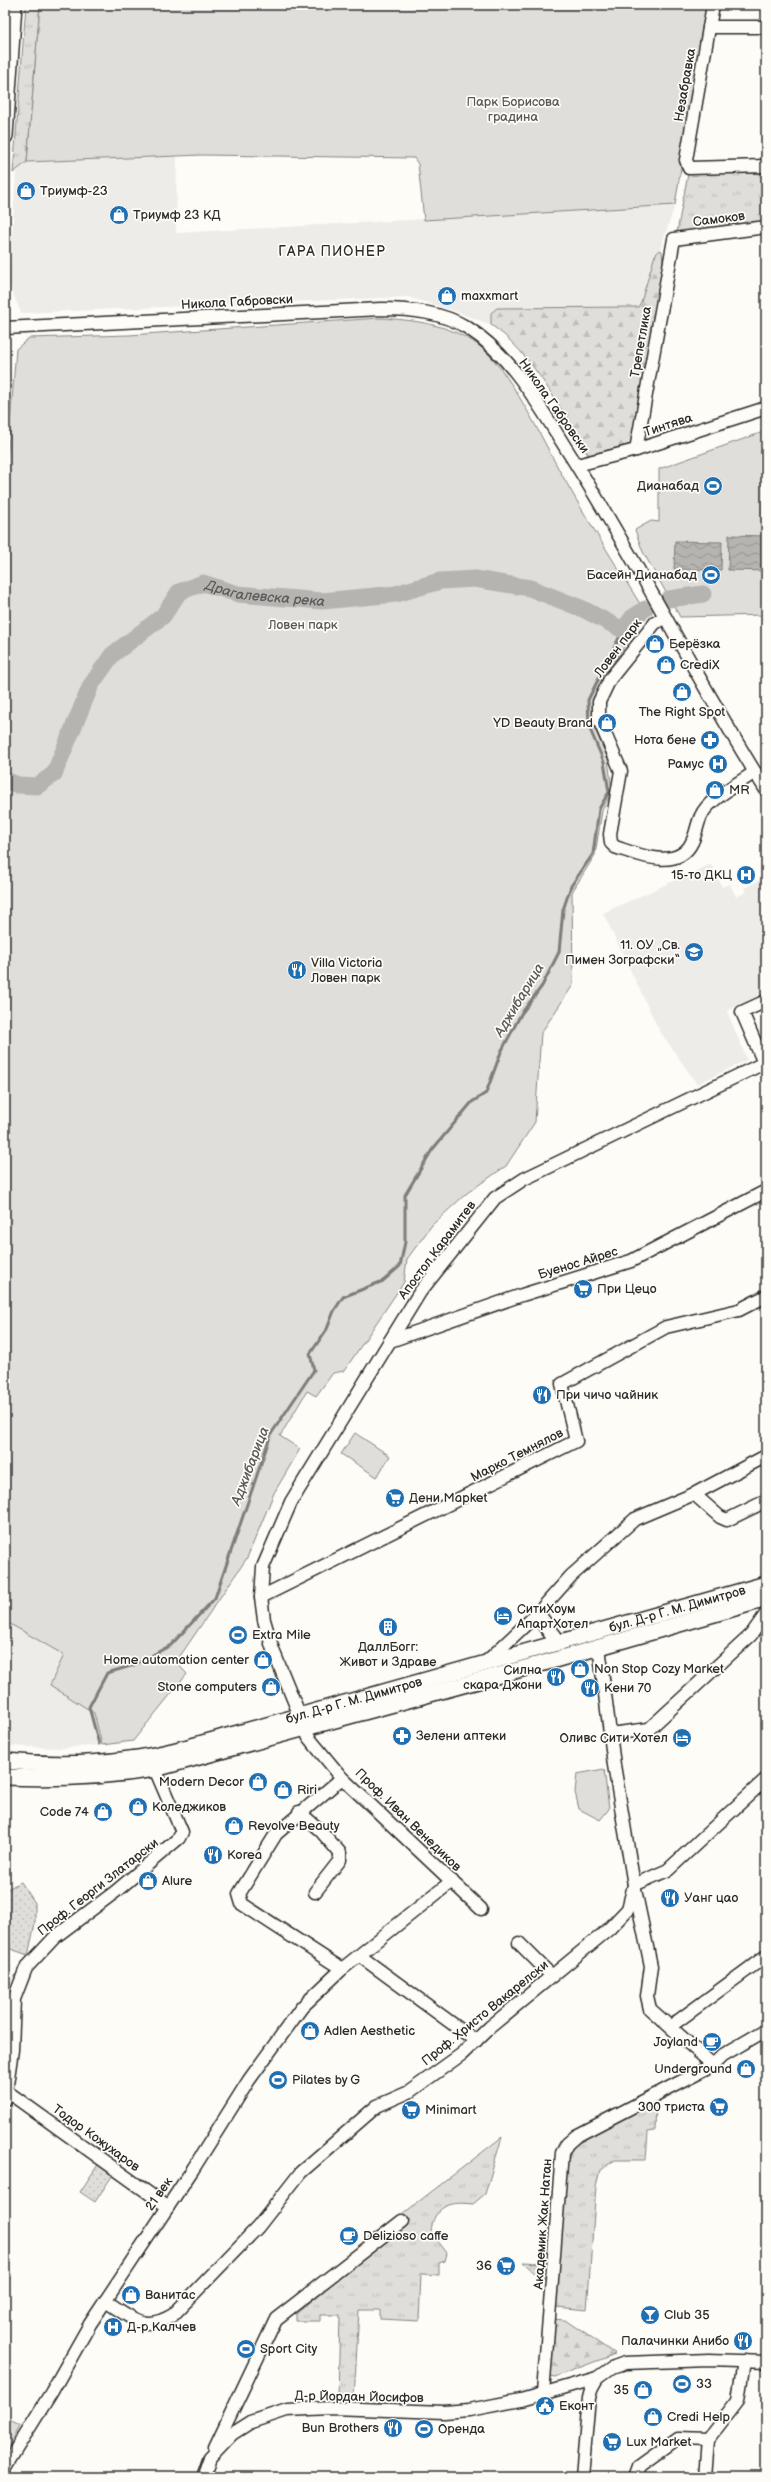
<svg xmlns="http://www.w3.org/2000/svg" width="771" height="2482" viewBox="0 0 771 2482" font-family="'Balsamiq Sans',sans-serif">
  <defs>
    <pattern id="grass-tufts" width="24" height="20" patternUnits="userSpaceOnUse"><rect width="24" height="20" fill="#dfdeda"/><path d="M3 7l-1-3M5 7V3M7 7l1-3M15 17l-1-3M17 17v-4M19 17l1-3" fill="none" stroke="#c0bfbb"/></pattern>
    <pattern id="forest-firs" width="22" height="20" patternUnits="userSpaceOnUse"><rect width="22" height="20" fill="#dfdeda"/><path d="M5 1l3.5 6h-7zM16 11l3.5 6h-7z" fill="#c0bfbb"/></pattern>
    <pattern id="garden-dots" width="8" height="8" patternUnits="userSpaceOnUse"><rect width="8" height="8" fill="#dfdeda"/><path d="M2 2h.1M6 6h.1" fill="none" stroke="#c0bfbb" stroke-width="1.8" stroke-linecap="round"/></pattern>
    <pattern id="water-waves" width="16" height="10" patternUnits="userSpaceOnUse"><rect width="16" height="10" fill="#b5b4b1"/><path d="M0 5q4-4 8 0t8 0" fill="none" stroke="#939390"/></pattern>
  </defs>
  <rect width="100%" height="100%" fill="#fdfcf7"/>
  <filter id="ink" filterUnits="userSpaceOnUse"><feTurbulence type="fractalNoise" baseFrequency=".025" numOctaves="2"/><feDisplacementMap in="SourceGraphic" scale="8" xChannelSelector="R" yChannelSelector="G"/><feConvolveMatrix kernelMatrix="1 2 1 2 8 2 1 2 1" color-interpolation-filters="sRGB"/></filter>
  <g filter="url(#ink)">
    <!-- built -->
    <g fill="#edece8">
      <polygon points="177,156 176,233 675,205 660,250 657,252 641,303 638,307 497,308 491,313 491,325 452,310 408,297 21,313 9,284 16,172 27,162"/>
      <polygon points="711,864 722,887 730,884 736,897 746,892 744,888 766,877 766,992 727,1011 747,1060 697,1084 659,1030 603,913"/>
      <polygon points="5,1621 65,1655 50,1685 94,1713 102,1745 63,1748 5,1746"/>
    </g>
    <!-- grass -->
    <g fill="url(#grass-tufts)" stroke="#858482">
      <polygon points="26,5 40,5 27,162 13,173"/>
      <polygon points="766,173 766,221 677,232 688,174"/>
      <polygon points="656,2100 655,2131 648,2132 646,2160 615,2160 600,2170 596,2186 587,2310 556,2307 567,2164 572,2149 580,2142"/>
      <path d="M 502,2137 L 485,2194 L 473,2204 C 450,2201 433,2206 431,2232 L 447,2253 L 445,2261 L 439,2263 L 439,2275 L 421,2274 L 419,2321 L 380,2319 L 380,2310 L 359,2310 L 354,2399 L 338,2398 L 340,2315 L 320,2315 L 320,2321 L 296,2321 L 296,2314 L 408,2220 L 404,2213 Z"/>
      <polygon points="523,2262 544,2263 544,2279 541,2279"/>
    </g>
    <!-- forest -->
    <g fill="url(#forest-firs)" stroke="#858482">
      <path d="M 660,250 L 662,251 L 663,263 L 666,266 L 631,444 L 588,455 C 565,415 530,350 491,325 L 491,313 L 497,308 L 638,307 L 641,302 L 655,255 Z"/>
      <polygon points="552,2319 565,2320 615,2354 555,2377 549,2376"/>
    </g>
    <!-- park -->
    <g fill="#dfdeda" stroke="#858482">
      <polygon points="40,5 707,5 675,205 424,220 418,164 414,158 202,155 27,162"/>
      <path d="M 380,318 C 414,320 449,324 478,345 C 508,366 543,441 562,475 C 587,520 615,563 642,607 L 641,622 L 610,668 L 593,701 L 593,725 L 608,759 L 612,791 L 602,811 L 595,855 L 572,892 L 573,985 L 541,1033 L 535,1122 L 506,1166 L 467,1193 L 432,1225 L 407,1259 L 404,1282 L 344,1371 L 333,1373 L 316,1396 L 307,1391 L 280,1436 L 300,1449 L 274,1493 L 247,1558 L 176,1662 L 187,1674 L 133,1741 L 102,1745 L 94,1713 L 50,1685 L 64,1655 L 5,1621 L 5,487 L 16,349 L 29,338 L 129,335 Z"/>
      <polygon points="766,431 766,615 680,617 643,552 635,530 651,521 659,522 659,469"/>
      <polygon points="355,1433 390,1456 377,1477 341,1454"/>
      <polygon points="604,1769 609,1809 600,1820 579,1809 575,1792 577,1774"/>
      <polygon points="5,2418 20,2425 8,2449 5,2448"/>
    </g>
    <!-- garden -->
    <g fill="url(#garden-dots)" stroke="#858482">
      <polygon points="21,1882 35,1903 35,1924 28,1955 5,1947 5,1890"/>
      <polygon points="99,2163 114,2173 95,2202 80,2192"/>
    </g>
    <!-- water -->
    <g fill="url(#water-waves)" stroke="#7e7d7b">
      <polygon points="729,535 766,536 766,571 728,570"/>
      <polygon points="675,541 722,542 721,570 674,569"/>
    </g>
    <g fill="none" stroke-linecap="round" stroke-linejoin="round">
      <!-- stream -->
      <polyline stroke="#7e7d7b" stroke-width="3" points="99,1744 89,1707 107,1673 134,1665 171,1645 215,1598 271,1434 314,1370 310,1354 327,1329 334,1311 343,1297 383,1281 400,1266 405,1242 405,1195 432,1150 472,1102 486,1093 501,1052 521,1014 542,986 559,952 563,910 571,886 593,854 599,809 609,792 604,762 589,727 588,700 623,630"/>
      <!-- river -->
      <g stroke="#b5b4b1" stroke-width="17">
        <polyline points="669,599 703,594"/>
        <path id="s1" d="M 5,780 L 18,785 L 37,786 L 54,774 L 91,685 L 112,655 L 163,616 L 179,592 L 203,583 L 238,594 L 322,601 L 396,594 L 440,581 L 475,579 L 530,588 L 583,609 L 623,630 L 632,618 L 645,609"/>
      </g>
      <!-- minor casing -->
      <g stroke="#2b2b2b" stroke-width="15">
        <g id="minor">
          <polyline points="713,5 686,160 689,168 766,166"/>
          <polyline points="709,27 766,27"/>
          <path d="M 5,328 L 381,309 C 411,309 442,312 468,328 C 512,356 540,407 567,450 C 638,561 696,679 766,790"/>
          <polyline points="636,450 674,239 766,227"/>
          <polyline points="577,465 636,450 766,408"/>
          <path d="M 665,617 L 655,623 L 610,679 L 599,702 L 599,720 L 621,771 L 610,834 L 611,843 L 615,847 C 637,854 678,872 692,842 C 698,830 697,818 706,808 C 718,794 739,783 755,772"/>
          <polyline points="390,1341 522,1295 631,1261 766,1191"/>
          <polyline points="694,1494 720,1517 727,1520 766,1501"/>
          <polyline points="261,1597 576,1441 562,1384 666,1327 739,1310 766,1296"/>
          <polyline points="599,1647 614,1765 634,1885 651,1966 647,1996 650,2009 713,2065"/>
          <polyline points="485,1663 537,1614 571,1576 635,1519 694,1494 766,1456"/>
          <polyline points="610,1734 649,1729 751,1635 766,1614"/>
          <polyline points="299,1812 321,1831 340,1853 340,1860 315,1892"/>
          <polyline points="634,1885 668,1870 766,1779"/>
          <polyline points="481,1909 342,1778 309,1738 273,1650 264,1620 261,1597 263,1567 291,1502 420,1292 495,1198 524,1179 764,1063 742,1012 766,1001"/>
          <polyline points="519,1943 552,1976"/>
          <polyline points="360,1956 476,2041"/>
          <polyline points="342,1969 242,1904 239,1894 276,1834 342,1778"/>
          <polyline points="671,2026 766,1956"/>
          <polyline points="5,2090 168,2207"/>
          <polyline points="5,2099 12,2050 14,1999 26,1968 55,1937 115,1892 179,1838 182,1832 155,1769"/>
          <path d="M 105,2301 C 132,2317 143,2333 173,2315 L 258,2227 L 301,2172 L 377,2106 L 409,2092 L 462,2054 L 490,2027 L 609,1929 L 628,1909 L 634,1885"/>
          <polyline points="543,2393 562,2153 567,2144 576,2136 713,2065 723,2055 766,2030"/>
          <polyline points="215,2447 276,2319 402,2221"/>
          <polyline points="5,2467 51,2393 90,2324 193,2169 249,2080 302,2007 342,1969 452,1881"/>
          <polyline points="203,2477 210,2457 232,2434 251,2422 287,2410 332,2408 444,2412 469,2410 521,2400 597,2378 611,2368 625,2363 709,2360 766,2362"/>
          <polyline points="582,2477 589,2398 592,2387 597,2378"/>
          <polyline points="635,2477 639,2466 678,2438 708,2439"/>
          <polyline points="705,2477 708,2439 738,2400 744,2361"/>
        </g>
      </g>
      <!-- major casing -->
      <g stroke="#2b2b2b" stroke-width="18">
        <g id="major">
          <polyline points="5,136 14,5"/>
          <polyline points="537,1614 559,1643"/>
          <path id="s2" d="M 5,1761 C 46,1765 88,1765 130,1759 C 168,1754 205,1742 242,1732 L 766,1584"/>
          <path d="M 5,1777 C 56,1779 105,1777 155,1769 L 551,1661 L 766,1599"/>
        </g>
      </g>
      <!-- minor -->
      <use href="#minor" stroke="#fdfcf7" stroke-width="12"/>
      <!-- major -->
      <use href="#major" stroke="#fdfcf7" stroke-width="15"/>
    </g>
  </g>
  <!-- icons -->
  <defs>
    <g id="shop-disc" transform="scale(1)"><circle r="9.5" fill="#1f6fb2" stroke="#fdfcf7"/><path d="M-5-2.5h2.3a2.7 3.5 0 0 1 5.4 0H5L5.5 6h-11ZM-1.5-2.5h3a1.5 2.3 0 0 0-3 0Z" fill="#fff"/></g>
    <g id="stadium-disc" transform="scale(1)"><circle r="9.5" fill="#1f6fb2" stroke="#fdfcf7"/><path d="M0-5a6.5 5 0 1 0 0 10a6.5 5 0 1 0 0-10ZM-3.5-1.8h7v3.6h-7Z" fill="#fff"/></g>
    <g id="pharmacy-disc" transform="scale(1)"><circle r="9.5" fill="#1f6fb2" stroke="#fdfcf7"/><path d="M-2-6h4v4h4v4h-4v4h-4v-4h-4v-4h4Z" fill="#fff"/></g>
    <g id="hospital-disc" transform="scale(1)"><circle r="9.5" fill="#1f6fb2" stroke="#fdfcf7"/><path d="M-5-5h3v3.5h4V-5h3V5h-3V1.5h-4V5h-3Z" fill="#fff"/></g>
    <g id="school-disc" transform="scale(1)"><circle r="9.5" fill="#1f6fb2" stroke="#fdfcf7"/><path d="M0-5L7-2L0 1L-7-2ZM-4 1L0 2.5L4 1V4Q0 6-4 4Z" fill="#fff"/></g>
    <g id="restaurant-disc" transform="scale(1)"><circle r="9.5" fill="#1f6fb2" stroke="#fdfcf7"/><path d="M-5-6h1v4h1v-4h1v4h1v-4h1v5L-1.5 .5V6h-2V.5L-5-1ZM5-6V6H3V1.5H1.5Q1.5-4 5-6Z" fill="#fff"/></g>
    <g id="supermarket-disc" transform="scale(1)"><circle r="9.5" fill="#1f6fb2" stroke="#fdfcf7"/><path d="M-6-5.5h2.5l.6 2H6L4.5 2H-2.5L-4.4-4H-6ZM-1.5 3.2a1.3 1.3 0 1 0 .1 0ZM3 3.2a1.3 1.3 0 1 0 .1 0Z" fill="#fff"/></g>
    <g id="hotel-disc" transform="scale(1)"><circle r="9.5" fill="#1f6fb2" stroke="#fdfcf7"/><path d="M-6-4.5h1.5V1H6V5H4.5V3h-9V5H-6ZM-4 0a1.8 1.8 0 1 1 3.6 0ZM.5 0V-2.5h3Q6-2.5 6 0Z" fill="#fff"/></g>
    <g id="building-disc" transform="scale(1)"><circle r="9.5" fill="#1f6fb2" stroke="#fdfcf7"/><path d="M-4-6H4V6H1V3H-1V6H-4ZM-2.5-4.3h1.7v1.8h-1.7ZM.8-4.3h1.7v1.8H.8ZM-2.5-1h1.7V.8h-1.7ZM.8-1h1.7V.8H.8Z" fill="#fff"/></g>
    <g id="cafe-disc" transform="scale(1)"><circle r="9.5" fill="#1f6fb2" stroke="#fdfcf7"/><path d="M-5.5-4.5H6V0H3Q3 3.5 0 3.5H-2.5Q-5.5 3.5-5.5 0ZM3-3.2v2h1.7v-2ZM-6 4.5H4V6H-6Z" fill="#fff"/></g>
    <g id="bar-disc" transform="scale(1)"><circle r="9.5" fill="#1f6fb2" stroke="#fdfcf7"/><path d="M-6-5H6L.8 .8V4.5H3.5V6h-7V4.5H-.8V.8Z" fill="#fff"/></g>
    <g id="civic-disc" transform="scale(1)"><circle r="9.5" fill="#1f6fb2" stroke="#fdfcf7"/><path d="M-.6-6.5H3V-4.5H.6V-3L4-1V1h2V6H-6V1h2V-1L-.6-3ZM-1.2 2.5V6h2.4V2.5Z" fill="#fff"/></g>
  </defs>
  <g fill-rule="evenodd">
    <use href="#shop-disc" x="26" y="191"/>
    <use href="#shop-disc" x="119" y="215"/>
    <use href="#shop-disc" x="447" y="296"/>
    <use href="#stadium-disc" x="713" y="486"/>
    <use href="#stadium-disc" x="711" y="575"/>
    <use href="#shop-disc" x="655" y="644"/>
    <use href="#shop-disc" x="666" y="665"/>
    <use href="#shop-disc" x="682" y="692"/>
    <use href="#shop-disc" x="607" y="723"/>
    <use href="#pharmacy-disc" x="710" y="740"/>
    <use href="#hospital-disc" x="718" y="764"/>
    <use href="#shop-disc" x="715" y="790"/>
    <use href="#hospital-disc" x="746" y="875"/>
    <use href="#school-disc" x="694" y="952"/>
    <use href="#restaurant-disc" x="297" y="970"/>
    <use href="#supermarket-disc" x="583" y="1289"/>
    <use href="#restaurant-disc" x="542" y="1395"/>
    <use href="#supermarket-disc" x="395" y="1498"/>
    <use href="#hotel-disc" x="503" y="1616"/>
    <use href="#building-disc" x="388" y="1627"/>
    <use href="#stadium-disc" x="238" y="1635"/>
    <use href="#shop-disc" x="263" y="1660"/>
    <use href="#shop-disc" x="580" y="1669"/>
    <use href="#restaurant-disc" x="556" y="1677"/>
    <use href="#shop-disc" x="271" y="1687"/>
    <use href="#restaurant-disc" x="590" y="1688"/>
    <use href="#pharmacy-disc" x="402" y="1736"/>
    <use href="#hotel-disc" x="682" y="1738"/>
    <use href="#shop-disc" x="258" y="1782"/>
    <use href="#shop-disc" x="283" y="1790"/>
    <use href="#shop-disc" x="138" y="1807"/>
    <use href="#shop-disc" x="103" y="1812"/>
    <use href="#shop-disc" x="234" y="1826"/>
    <use href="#restaurant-disc" x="213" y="1855"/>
    <use href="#shop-disc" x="148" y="1881"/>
    <use href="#restaurant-disc" x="670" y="1898"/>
    <use href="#shop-disc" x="310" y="2031"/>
    <use href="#cafe-disc" x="712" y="2042"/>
    <use href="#shop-disc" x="746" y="2069"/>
    <use href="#stadium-disc" x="278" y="2080"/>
    <use href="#supermarket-disc" x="719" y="2107"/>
    <use href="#supermarket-disc" x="411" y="2110"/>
    <use href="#cafe-disc" x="349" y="2236"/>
    <use href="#supermarket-disc" x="506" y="2266"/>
    <use href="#shop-disc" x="131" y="2295"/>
    <use href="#bar-disc" x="650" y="2315"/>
    <use href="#hospital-disc" x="113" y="2327"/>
    <use href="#restaurant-disc" x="743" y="2341"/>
    <use href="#stadium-disc" x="246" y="2349"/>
    <use href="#stadium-disc" x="682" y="2384"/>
    <use href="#shop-disc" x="643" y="2390"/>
    <use href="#civic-disc" x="545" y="2406"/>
    <use href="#shop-disc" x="653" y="2417"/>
    <use href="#restaurant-disc" x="393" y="2428"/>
    <use href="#stadium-disc" x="424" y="2429"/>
    <use href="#supermarket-disc" x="612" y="2442"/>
  </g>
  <g text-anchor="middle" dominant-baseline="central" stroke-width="3.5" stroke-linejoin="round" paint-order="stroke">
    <!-- street labels -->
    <g font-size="13" fill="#2b2b2b" stroke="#fdfcf7">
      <text transform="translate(685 85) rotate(-80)">Незабравка</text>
      <text transform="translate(719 219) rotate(-7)">Самоков</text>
      <text transform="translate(237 302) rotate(-3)">Никола Габровски</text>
      <text transform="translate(641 342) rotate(-80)">Трепетлика</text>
      <text transform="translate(554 406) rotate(55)">Никола Габровски</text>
      <text transform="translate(668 425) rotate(-18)">Тинтява</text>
      <text transform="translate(618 648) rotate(-53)">Ловен парк</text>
      <text transform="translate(437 1250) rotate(-53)">Апостол Карамитев</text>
      <text transform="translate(578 1263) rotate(-17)">Буенос Айрес</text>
      <text transform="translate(517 1455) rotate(-27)">Марко Темнялов</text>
      <text stroke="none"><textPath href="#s2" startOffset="693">бул. Д-р Г. М. Димитров</textPath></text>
      <text stroke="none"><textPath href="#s2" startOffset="357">бул. Д-р Г. М. Димитров</textPath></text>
      <text transform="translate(408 1820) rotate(44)">Проф. Иван Венедиков</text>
      <text transform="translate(98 1887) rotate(-38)">Проф. Георги Златарски</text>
      <text transform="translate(485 2013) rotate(-39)">Проф. Христо Вакарелски</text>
      <text transform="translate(96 2138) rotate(36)">Тодор Кожухаров</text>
      <text transform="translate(159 2194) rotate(-55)">21 век</text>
      <text transform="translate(543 2224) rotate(-86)">Академик Жак Натан</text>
      <text transform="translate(359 2397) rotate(1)">Д-р Йордан Йосифов</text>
    </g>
    <!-- park labels -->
    <g font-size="13" fill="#585857" stroke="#fdfcf7">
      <text x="513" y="102">Парк Борисова<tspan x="513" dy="15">градина</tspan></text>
      <text x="303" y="625">Ловен парк</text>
    </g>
    <!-- poi labels -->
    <g font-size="13" fill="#2b2b2b" stroke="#fdfcf7" text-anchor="start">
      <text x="40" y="191">Триумф-23</text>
      <text x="133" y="215">Триумф 23 КД</text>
      <text x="461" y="296">maxxmart</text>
      <text x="699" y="486" text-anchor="end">Дианабад</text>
      <text x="697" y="575" text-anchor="end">Басейн Дианабад</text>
      <text x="669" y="644">Берёзка</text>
      <text x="680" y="665">CrediX</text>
      <text x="682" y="712" text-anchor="middle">The Right Spot</text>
      <text x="593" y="723" text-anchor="end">YD Beauty Brand</text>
      <text x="696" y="740" text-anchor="end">Нота бене</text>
      <text x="704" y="764" text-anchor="end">Рамус</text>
      <text x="729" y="790">MR</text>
      <text x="732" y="875" text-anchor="end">15-то ДКЦ</text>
      <text x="680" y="945" text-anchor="end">11. ОУ „Св.<tspan x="680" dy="15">Пимен Зографски“</tspan></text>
      <text x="311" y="963">Villa Victoria<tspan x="311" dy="15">Ловен парк</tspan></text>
      <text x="597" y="1289">При Цецо</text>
      <text x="556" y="1395">При чичо чайник</text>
      <text x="409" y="1498">Дени Mapket</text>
      <text x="517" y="1609">СитиХоум<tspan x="517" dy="15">АпартХотел</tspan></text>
      <text x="252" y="1635">Extra Mile</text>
      <text x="388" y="1647" text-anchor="middle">ДаллБогг:<tspan x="388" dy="15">Живот и Здраве</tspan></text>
      <text x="249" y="1660" text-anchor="end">Home automation center</text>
      <text x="594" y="1669">Non Stop Cozy Market</text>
      <text x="542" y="1670" text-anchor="end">Силна<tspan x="542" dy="15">скара Джони</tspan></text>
      <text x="257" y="1687" text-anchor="end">Stone computers</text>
      <text x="604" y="1688">Кени 70</text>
      <text x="416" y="1736">Зелени аптеки</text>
      <text x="668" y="1738" text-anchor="end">Оливс Сити Хотел</text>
      <text x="244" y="1782" text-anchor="end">Modern Decor</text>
      <text x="297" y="1790">Riri</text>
      <text x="152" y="1807">Коледжиков</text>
      <text x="89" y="1812" text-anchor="end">Code 74</text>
      <text x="248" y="1826">Revolve Beauty</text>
      <text x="227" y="1855">Korea</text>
      <text x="162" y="1881">Alure</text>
      <text x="684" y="1898">Уанг цао</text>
      <text x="324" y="2031">Adlen Aesthetic</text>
      <text x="698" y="2042" text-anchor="end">Joyland</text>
      <text x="732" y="2069" text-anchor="end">Underground</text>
      <text x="292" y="2080">Pilates by G</text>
      <text x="705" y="2107" text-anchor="end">300 триста</text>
      <text x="425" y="2110">Minimart</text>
      <text x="363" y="2236">Delizioso caffe</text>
      <text x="492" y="2266" text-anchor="end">36</text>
      <text x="145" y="2295">Ванитас</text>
      <text x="664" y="2315">Club 35</text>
      <text x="127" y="2327">Д-р Калчев</text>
      <text x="729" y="2341" text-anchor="end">Палачинки Анибо</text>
      <text x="260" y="2349">Sport City</text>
      <text x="696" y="2384">33</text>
      <text x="629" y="2390" text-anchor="end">35</text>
      <text x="559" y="2406">Еконт</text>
      <text x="667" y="2417">Credi Help</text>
      <text x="379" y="2428" text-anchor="end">Bun Brothers</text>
      <text x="438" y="2429">Оренда</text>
      <text x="626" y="2442">Lux Market</text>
    </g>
    <!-- neighbourhood labels -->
    <g font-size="14" letter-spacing="1" fill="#2b2b2b" stroke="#fdfcf7">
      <text x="332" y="251">ГАРА ПИОНЕР</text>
    </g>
    <!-- water labels -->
    <g font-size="14" font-style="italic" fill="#5b5b5a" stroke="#fdfcf7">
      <text stroke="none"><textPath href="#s1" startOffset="369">Драгалевска река</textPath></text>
      <text transform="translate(519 1000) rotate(-59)">Аджибарица</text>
      <text transform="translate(250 1466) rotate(-69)">Аджибарица</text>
    </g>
  </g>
  <!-- margin -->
  <rect width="771" height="2482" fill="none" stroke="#fdfcf7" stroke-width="20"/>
  <rect x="10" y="10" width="751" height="2462" fill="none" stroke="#2b2b2b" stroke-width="1.5" filter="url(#ink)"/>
</svg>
